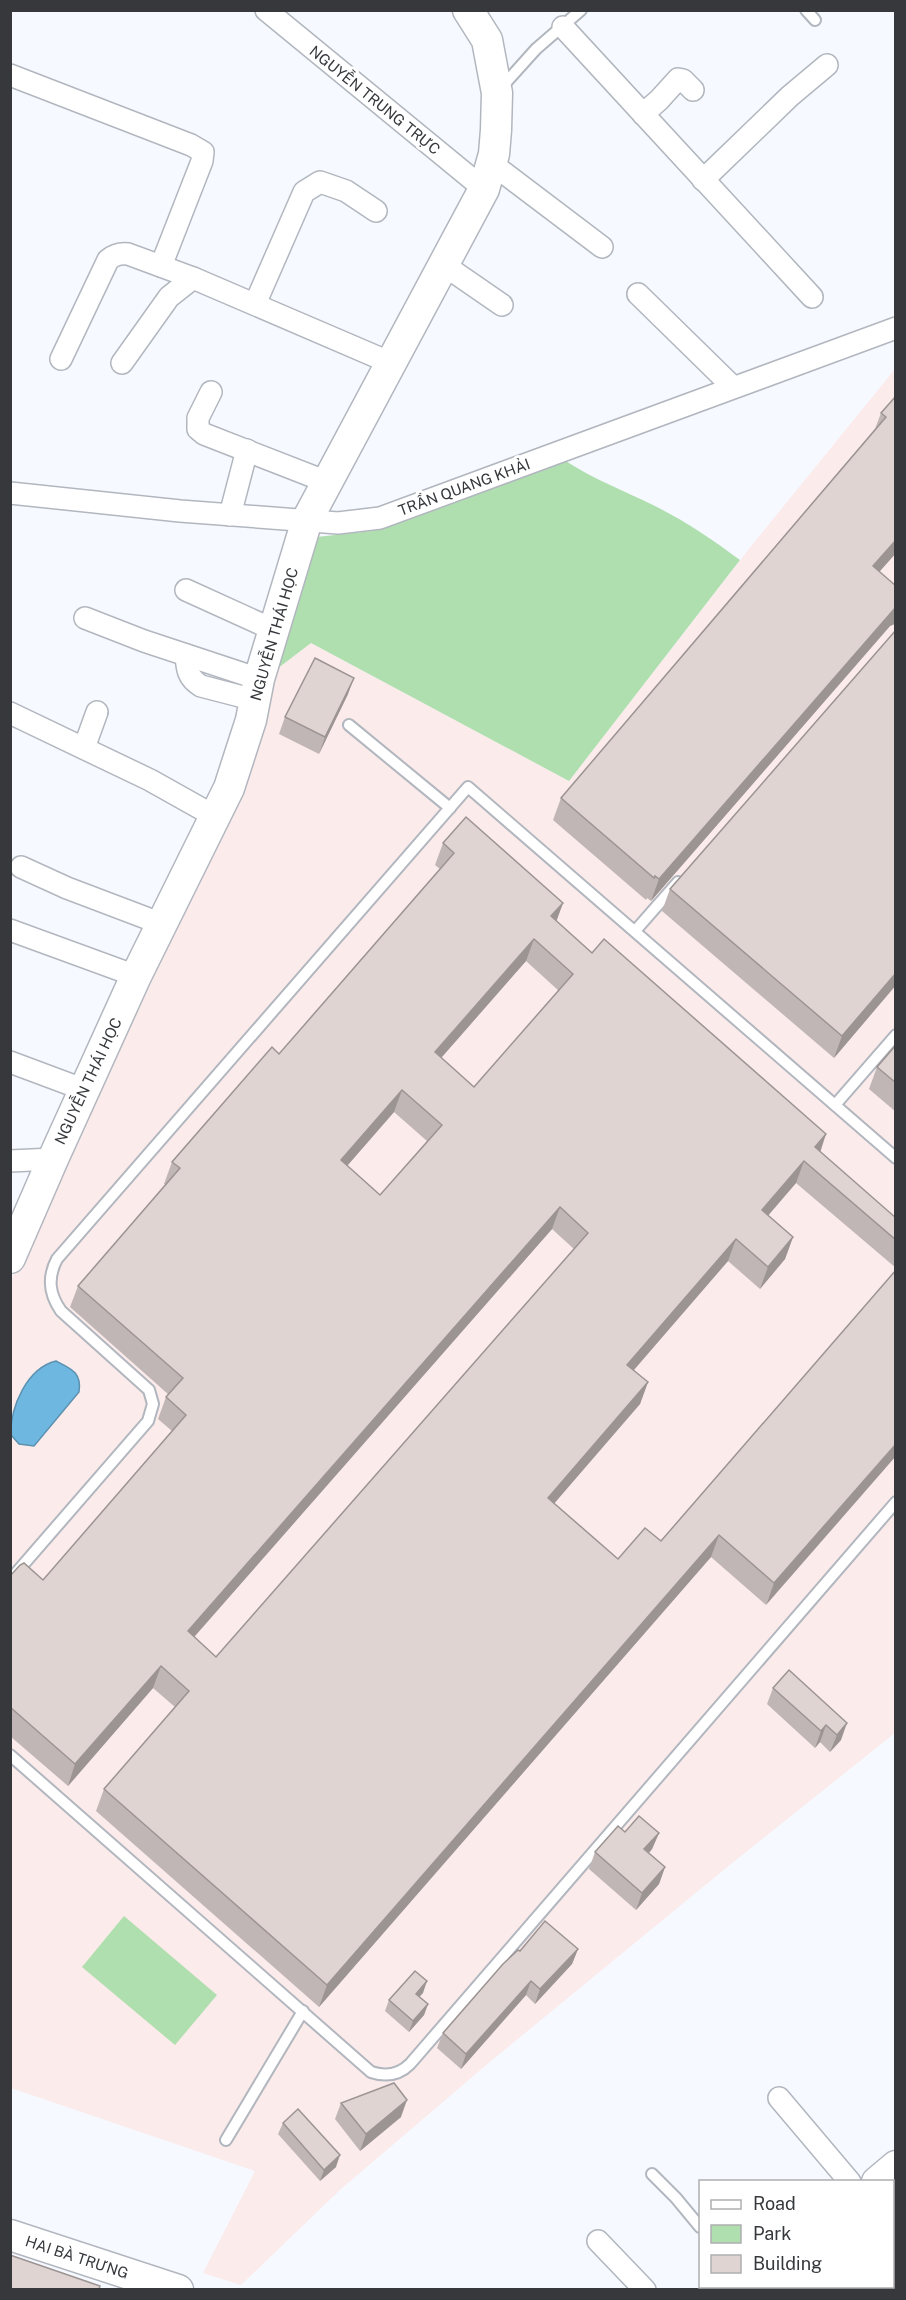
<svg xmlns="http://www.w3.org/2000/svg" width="906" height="2300" viewBox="0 0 906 2300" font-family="'Public Sans',sans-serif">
  <rect width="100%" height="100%" fill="#f6f9ff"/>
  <!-- industrial -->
  <polygon fill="#fbebea" points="895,369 895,1733 731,1864 491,2061 341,2189 241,2285 203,2273 255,2171 11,2088 11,1280 217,829 273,672 311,643 569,781 752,545"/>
  <!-- green -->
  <g fill="#b0dfaf">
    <path d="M 564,460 C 595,480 623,490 655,506 C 685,521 713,540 740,560 L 569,781 L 311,643 L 273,672 L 307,538 L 372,531 Z"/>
    <polygon points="124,1916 217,1995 175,2045 82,1967"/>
  </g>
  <!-- water -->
  <path fill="#6db7e1" stroke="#5c91b0" stroke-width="1.5" d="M 56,1361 C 72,1369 82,1373 79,1392 L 34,1446 L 19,1444 L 11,1435 C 10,1407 27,1368 56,1361 Z"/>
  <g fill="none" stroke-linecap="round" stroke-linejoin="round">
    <!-- lane casing -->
    <g stroke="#b2b7bf" stroke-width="14">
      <g id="lane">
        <polyline points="806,10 815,20"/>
        <polyline points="500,89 536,49 581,10"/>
        <polyline points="349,725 450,808"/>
        <polyline points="635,931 678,882"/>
        <polyline points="835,1105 896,1035"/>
        <path d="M 10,1580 L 148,1421 L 153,1404 L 149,1390 L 61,1311 C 49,1294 47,1278 57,1259 L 468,787 L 896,1158"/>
        <path d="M 10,1755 L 371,2072 C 386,2077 399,2075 410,2064 L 896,1502"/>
        <polyline points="226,2140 303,2011"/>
        <polyline points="652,2174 676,2198 700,2227"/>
      </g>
    </g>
    <!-- street casing -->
    <g stroke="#b2b7bf" stroke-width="24">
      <g id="street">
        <polyline points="266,10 484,189"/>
        <polyline points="563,27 812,297"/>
        <polyline points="10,75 191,145 203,152 202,161 161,266"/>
        <polyline points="643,114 659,100 678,79 683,80 693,90"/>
        <polyline points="491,163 602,247"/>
        <polyline points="703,180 790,96 827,65"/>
        <polyline points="444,265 502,305"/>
        <polyline points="638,294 733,387"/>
        <polyline points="255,304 304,192 320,182 346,191 376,211"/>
        <path d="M 61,359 L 108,260 C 114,255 119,253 128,254 L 193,278"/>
        <polyline points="122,363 169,297 193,278 391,363"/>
        <polyline points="211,392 198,418 198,429 204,434 327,482"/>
        <polyline points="10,493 180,511 338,523 380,518 896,328"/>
        <polyline points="230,515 247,450"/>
        <polyline points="186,590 274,630"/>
        <polyline points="85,618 144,641 259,679"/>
        <path d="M 186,655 C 187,670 188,678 201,686 L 255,700"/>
        <polyline points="10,713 150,780 216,817"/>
        <polyline points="84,748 97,712"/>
        <polyline points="21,867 67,888 162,924"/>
        <polyline points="10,930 136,976"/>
        <polyline points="10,1062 85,1090"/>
        <polyline points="10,1161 53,1159"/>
        <polyline points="779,2098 850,2182"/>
        <polyline points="892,2212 896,2214"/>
        <polyline points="598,2241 645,2290"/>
      </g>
    </g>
    <!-- secondary casing -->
    <g stroke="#b2b7bf" stroke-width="33">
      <g id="secondary">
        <polyline points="10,1258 53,1159 136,976 229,788 251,720 259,679 307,520 484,189 494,154 496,130 497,93 487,40 468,10"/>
        <polyline points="877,2182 896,2166"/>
        <polyline points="10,2235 178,2290"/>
        <polyline points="745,2290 749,2286"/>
      </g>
    </g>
    <!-- lane -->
    <use href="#lane" stroke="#fff" stroke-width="10"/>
    <!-- street -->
    <use href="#street" stroke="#fff" stroke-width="21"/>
    <!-- secondary -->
    <use href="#secondary" stroke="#fff" stroke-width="30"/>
  </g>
  <!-- wall -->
  <g fill="#c0b6b5" fill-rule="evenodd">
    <polygon points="896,396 896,553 879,572 896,586 896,624 890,626 651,901 647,898 646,900 553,820 561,798 875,429 881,413"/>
    <polygon points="896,630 896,985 834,1058 662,911 670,889"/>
    <polygon points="348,694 319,754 279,734 285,717"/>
    <path d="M 443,843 L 563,903 L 556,921 L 896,1218 L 896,1268 L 796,1183 L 768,1215 L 793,1237 L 785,1259 L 760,1289 L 728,1261 L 634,1370 L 648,1382 L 640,1404 L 554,1503 L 618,1559 L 661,1541 L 896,1270 L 766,1605 L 711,1557 L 319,2007 L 96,1811 L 104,1789 L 175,1707 L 153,1688 L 68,1786 L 10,1736 L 10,1576 L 43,1580 L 172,1431 L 158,1419 L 166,1397 L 169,1395 L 70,1307 L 78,1286 L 166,1185 L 164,1184 L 172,1162 L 279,1054 L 440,869 L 435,865 ZM 526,961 L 559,991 L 474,1087 L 441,1058 ZM 394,1112 L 427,1141 L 380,1195 L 347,1166 ZM 552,1229 L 574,1249 L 216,1657 L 194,1637 Z"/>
    <polygon points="896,1045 896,1112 869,1089 877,1067"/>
    <polygon points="789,1670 841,1740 830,1752 820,1742 815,1748 767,1704 773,1688"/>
    <polygon points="625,1832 659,1833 652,1849 649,1853 665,1867 659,1884 636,1910 589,1869 595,1852"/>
    <polygon points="578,1949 572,1964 535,2004 526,1995 461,2069 437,2048 443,2033 520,1951"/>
    <polygon points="423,1993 419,1996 428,2004 424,2015 409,2032 385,2011 389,2000"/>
    <polygon points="341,2103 401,2117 360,2151 335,2119"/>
    <polygon points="283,2123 336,2167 320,2181 278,2134"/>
  </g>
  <!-- shaded-wall -->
  <g fill="#9c9493">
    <polygon points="896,540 896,553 865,588 873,566"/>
    <polygon points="896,607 896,620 894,624 890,626 651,901 659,879"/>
    <polygon points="354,678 348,694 319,754 325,737"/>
    <polygon points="563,903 555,925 551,916"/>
    <polygon points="534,939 526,961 427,1074 435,1052"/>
    <polygon points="896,973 896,985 834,1058 842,1036"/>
    <polygon points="402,1090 394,1112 333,1182 341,1160"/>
    <polygon points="826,1134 819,1156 815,1147"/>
    <polygon points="804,1161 796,1183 754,1232 762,1210"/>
    <polygon points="560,1207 552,1229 180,1653 188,1631"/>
    <polygon points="793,1237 785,1259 760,1289 768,1267"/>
    <polygon points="736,1239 728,1261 619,1387 627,1365"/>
    <polygon points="648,1382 640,1404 540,1520 548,1498"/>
    <polygon points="896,1444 896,1456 766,1605 774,1583"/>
    <polygon points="719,1535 711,1557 319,2007 327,1985"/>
    <polygon points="161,1666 153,1688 68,1786 75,1764"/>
    <polygon points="847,1723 841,1740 830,1752 837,1735"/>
    <polygon points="826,1725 820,1742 815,1748 821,1731"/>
    <polygon points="659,1833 652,1849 638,1866 644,1849"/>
    <polygon points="665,1867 659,1884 636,1910 642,1893"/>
    <polygon points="578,1949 572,1964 535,2004 540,1989"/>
    <polygon points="427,1981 423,1993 412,2005 416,1994"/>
    <polygon points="531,1981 526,1995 461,2069 466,2054"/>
    <polygon points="428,2004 424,2015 409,2032 413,2021"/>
    <polygon points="407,2100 401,2117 360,2151 366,2134"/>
    <polygon points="340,2155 336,2167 320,2181 324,2170"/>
  </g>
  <!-- building -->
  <g fill="#dfd4d2" stroke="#9c9493" stroke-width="1.5" fill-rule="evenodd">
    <polygon points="896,396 896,540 873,566 896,586 896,607 659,879 655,876 654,878 561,798 886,417 881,413"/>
    <polygon points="896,630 896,973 842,1036 670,889"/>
    <polygon points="315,658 354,678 325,737 285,717"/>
    <path d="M 466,817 L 563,903 L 551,916 L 592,953 L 604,939 L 826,1134 L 815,1147 L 896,1218 L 896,1240 L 804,1161 L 762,1210 L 793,1237 L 768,1267 L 736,1239 L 627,1365 L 648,1382 L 548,1498 L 618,1559 L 645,1528 L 661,1541 L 896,1270 L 896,1444 L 774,1583 L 719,1535 L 327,1985 L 104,1789 L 189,1691 L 161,1666 L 75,1764 L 10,1707 L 10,1576 L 20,1565 L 24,1563 L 43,1580 L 186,1415 L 166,1397 L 183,1378 L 78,1286 L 180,1168 L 172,1162 L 272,1047 L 279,1054 L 454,853 L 443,843 ZM 534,939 L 573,974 L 474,1087 L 435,1052 ZM 402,1090 L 442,1125 L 380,1195 L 341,1160 ZM 560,1207 L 588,1233 L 216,1657 L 188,1631 Z"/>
    <polygon points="896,1045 896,1083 877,1067"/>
    <polygon points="789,1670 847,1723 837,1735 826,1725 821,1731 773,1688"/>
    <polygon points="639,1816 659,1833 644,1849 665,1867 642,1893 595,1852 618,1826 625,1832"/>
    <polygon points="545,1921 578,1949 540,1989 531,1981 466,2054 443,2033 503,1964 518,1950 520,1951"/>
    <polygon points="415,1971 427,1981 416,1994 428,2004 413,2021 389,2000"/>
    <polygon points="394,2083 407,2100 366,2134 341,2103"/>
    <polygon points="298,2109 340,2155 324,2170 283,2123"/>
    <polygon points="10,2255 100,2286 99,2289 10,2289"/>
  </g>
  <g text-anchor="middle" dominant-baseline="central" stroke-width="6" stroke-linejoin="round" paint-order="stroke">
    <!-- street labels -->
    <g font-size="15" fill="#36383c" stroke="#fff">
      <text transform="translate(375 100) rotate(39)">NGUYỄN TRUNG TRỰC</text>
      <text transform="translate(464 487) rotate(-20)">TRẦN QUANG KHẢI</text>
      <text transform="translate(274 634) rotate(-74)">NGUYỄN THÁI HỌC</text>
      <text transform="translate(88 1081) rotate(-65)">NGUYỄN THÁI HỌC</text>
      <text transform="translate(77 2257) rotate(18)">HAI BÀ TRƯNG</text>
    </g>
  </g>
  <!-- border -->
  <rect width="906" height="2300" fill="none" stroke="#36383c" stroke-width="24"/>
  <!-- legend -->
  <rect x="699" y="2180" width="195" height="108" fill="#ffffff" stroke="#afafb1" stroke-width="1.5"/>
  <rect x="711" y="2200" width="30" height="9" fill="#ffffff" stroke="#afafb1" stroke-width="1.5"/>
  <text x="753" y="2210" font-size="18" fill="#36383c">Road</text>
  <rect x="711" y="2225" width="30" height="18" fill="#b0dfaf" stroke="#afafb1" stroke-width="1.5"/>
  <text x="753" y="2240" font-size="18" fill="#36383c">Park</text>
  <rect x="711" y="2255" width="30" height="18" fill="#dfd4d2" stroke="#afafb1" stroke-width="1.5"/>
  <text x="753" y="2270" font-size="18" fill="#36383c">Building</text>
</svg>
